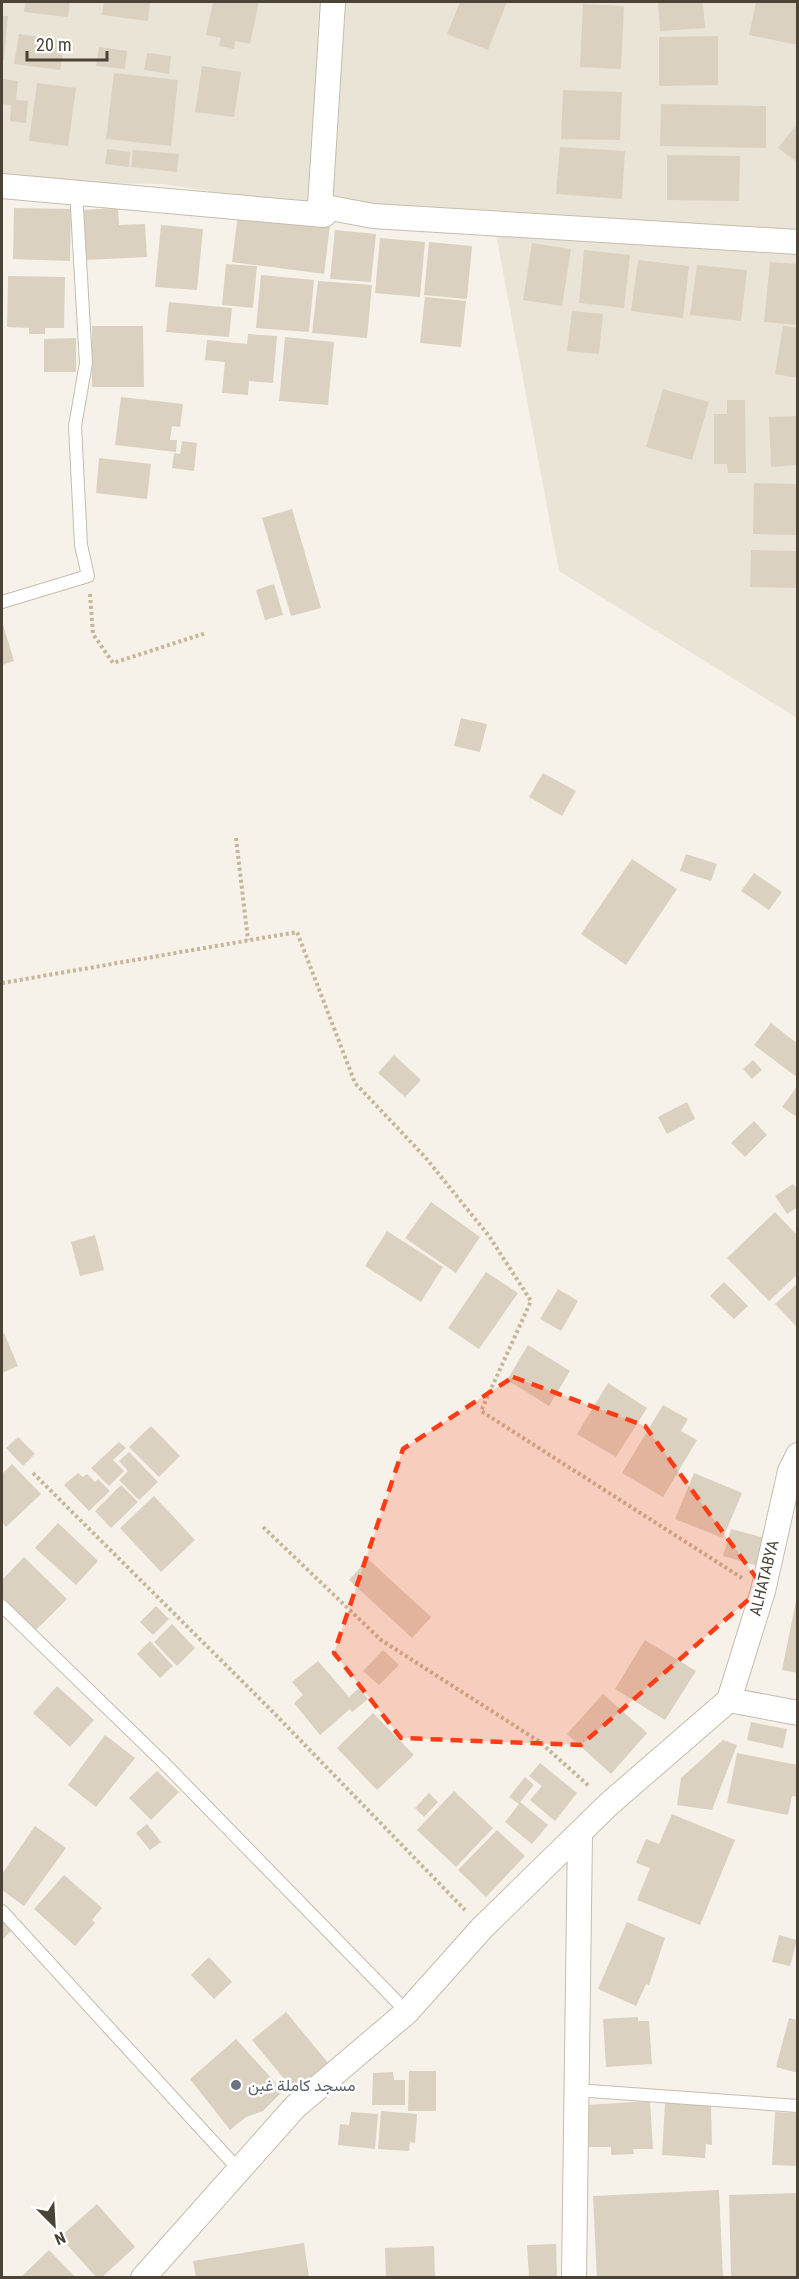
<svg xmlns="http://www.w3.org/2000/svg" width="799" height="2279" viewBox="0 0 799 2279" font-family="'Roboto Condensed',Vazirmatn,sans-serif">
  <rect width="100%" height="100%" fill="#f6f2e9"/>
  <!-- residential -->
  <polygon fill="#eae4d7" points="2,2 797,2 797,718 559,571 496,234 162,184 2,182"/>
  <!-- building -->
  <g fill="#dbd1c0">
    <polygon points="25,2 70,2 68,17 24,12"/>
    <polygon points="104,2 150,2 148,21 102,15"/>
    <polygon points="213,2 259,2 250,44 235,41 234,49 219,46 221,38 206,35"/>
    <polygon points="460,2 507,2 488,50 447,34"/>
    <polygon points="658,2 703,2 705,28 660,31"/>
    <polygon points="756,2 798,2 798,45 749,35"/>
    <polygon points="583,4 624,6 621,69 580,67"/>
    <polygon points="2,16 8,16 4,60 2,60"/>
    <polygon points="19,34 65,40 60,70 14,64"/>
    <polygon points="718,36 718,85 659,86 659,37"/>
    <polygon points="99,47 127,51 125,69 96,66"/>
    <polygon points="147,53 171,56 169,74 144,70"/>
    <polygon points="202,66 241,72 234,117 195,112"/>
    <polygon points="114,73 178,80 171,146 106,139"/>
    <polygon points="2,79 18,81 16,100 28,101 26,123 10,121 11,105 2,104"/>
    <polygon points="37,83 76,88 68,146 29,141"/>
    <polygon points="563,90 622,92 620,140 561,139"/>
    <polygon points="661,104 766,106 766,148 660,146"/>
    <polygon points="798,123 798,163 778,148"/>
    <polygon points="560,147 625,151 622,199 556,194"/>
    <polygon points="107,149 130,152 129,167 105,164"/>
    <polygon points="133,150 179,154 177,172 131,167"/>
    <polygon points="667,155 740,156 739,201 667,200"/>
    <polygon points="14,208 71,209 70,261 13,259"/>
    <polygon points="118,208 119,225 145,224 147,257 85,260 82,210"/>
    <polygon points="238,214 330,226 324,274 232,262"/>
    <polygon points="161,225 203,229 197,290 155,287"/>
    <polygon points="335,230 376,234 371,282 330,279"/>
    <polygon points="380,238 425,242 420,297 375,293"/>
    <polygon points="429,242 472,246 467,299 424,295"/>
    <polygon points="532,243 571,249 562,306 523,300"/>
    <polygon points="584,250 630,255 624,308 579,303"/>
    <polygon points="638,260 689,266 683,318 631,311"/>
    <polygon points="770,262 798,264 798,325 764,322"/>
    <polygon points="226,264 257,266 253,308 222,305"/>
    <polygon points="697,265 747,270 741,321 690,315"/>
    <polygon points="261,275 314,280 309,332 256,328"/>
    <polygon points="8,276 65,277 64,328 45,328 45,334 29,334 29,328 7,327"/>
    <polygon points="318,281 372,285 367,338 312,333"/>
    <polygon points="425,297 466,301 461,347 420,343"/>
    <polygon points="169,302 232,308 229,337 166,332"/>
    <polygon points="572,311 603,314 599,354 567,351"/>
    <polygon points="92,326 143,326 144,387 92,387"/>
    <polygon points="783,326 798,328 798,378 775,374"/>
    <polygon points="248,334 277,336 273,383 249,381 248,395 222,393 225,362 205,360 207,340 247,344"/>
    <polygon points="285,337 334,342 328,405 279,401"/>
    <polygon points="76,338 76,372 44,372 44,339"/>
    <polygon points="663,389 709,402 692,460 646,447"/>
    <polygon points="121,397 183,404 180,427 172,426 170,440 177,440 176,452 115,445"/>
    <polygon points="727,400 745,400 746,473 728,473 727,464 714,464 714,414 727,414"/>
    <polygon points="798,416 798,465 771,467 769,417"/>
    <polygon points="182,441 197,443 194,471 172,468 174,453 180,454"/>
    <polygon points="99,458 151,464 147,499 96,493"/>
    <polygon points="754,483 798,484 798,535 753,534"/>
    <polygon points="292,509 321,608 291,616 262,518"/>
    <polygon points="751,550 797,551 796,588 750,587"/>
    <polygon points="274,584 283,615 265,620 256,590"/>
    <polygon points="2,621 14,661 2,665"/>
    <polygon points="461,718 487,724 480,752 454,746"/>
    <polygon points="543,773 576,791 562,816 529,797"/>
    <polygon points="686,854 717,864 711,881 680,871"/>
    <polygon points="632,859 677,889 626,965 581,934"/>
    <polygon points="754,873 782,892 769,910 741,891"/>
    <polygon points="771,1023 798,1044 798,1078 754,1045"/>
    <polygon points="394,1055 421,1080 405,1097 378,1073"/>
    <polygon points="753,1060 762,1070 752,1079 743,1069"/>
    <polygon points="798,1085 798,1118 782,1107"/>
    <polygon points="687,1102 695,1119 667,1134 658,1117"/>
    <polygon points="754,1121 767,1135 745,1157 731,1143"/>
    <polygon points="793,1184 798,1190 798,1207 787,1214 775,1196"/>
    <polygon points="431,1202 480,1237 456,1273 405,1238"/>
    <polygon points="775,1212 798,1236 798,1274 769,1301 727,1258"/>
    <polygon points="387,1231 443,1267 421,1302 365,1266"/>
    <polygon points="95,1235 104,1270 80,1276 71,1242"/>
    <polygon points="486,1272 518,1293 479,1349 448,1328"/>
    <polygon points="724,1282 748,1306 734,1319 710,1296"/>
    <polygon points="798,1283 798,1328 775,1304"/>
    <polygon points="558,1289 578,1301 561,1331 540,1319"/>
    <polygon points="4,1333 18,1366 2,1373 2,1334"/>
    <polygon points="528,1345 570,1371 549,1406 507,1380"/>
    <polygon points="608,1383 647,1408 616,1457 577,1434"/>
    <polygon points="663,1405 688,1419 681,1431 697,1440 663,1497 622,1473"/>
    <polygon points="151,1426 180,1456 159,1477 129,1447"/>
    <polygon points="18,1437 35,1454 23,1466 6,1448"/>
    <polygon points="119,1442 126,1448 113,1460 124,1471 109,1486 91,1468"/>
    <polygon points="129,1452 158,1482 139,1500 119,1480 128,1471 119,1461"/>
    <polygon points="12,1464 41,1494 6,1527 2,1522 2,1474"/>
    <polygon points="78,1473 83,1477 87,1474 95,1482 98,1479 110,1491 89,1511 64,1485"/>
    <polygon points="694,1473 742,1493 723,1538 675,1519"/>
    <polygon points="121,1485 138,1502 111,1528 95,1511"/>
    <polygon points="154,1496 195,1540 161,1572 120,1528"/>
    <polygon points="58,1523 98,1561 76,1585 35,1548"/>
    <polygon points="731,1529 765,1538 758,1566 723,1556"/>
    <polygon points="24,1557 67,1599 35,1631 2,1597 2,1580"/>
    <polygon points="368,1559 431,1617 412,1638 349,1580"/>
    <polygon points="796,1601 798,1601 798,1673 782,1670"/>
    <polygon points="156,1606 169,1619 153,1635 140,1622"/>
    <polygon points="172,1624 195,1648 177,1666 154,1642"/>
    <polygon points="645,1640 696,1671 665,1720 615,1689"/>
    <polygon points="150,1641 173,1666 160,1678 137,1654"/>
    <polygon points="383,1650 399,1665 379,1685 363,1671"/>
    <polygon points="318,1661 349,1697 359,1688 368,1699 352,1712 350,1709 320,1735 294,1703 303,1695 292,1682"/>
    <polygon points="57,1686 94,1720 70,1747 33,1713"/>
    <polygon points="603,1694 647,1733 611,1774 567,1734"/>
    <polygon points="373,1713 414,1755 377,1790 337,1748"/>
    <polygon points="751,1722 787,1729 783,1748 747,1740"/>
    <polygon points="105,1735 135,1758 96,1807 68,1785"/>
    <polygon points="723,1740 737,1745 712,1810 677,1805 681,1778"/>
    <polygon points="737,1753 798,1765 798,1797 792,1796 788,1815 727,1803"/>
    <polygon points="540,1763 577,1793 555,1821 530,1800 542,1786 529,1776"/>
    <polygon points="157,1771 179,1792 151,1820 129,1798"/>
    <polygon points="525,1777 534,1785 520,1802 548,1825 532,1844 505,1822 519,1804 509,1797"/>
    <polygon points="454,1791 493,1828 456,1867 417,1830"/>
    <polygon points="429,1793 438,1802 424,1817 415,1808"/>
    <polygon points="672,1814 735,1840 700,1925 637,1900 650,1868 636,1863 646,1839 659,1844"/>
    <polygon points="147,1824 161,1842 150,1850 136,1833"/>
    <polygon points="35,1826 66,1848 24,1906 2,1890 2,1874"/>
    <polygon points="497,1830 525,1856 486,1897 458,1870"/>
    <polygon points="64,1875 102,1908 92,1920 95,1923 75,1946 34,1909"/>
    <polygon points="2,1920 11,1931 2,1940"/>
    <polygon points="627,1922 665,1938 649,1985 646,1984 636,2006 598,1989"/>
    <polygon points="779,1935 797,1940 790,1966 772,1962"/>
    <polygon points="209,1957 232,1982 214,1999 191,1975"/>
    <polygon points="286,2012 329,2064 295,2092 252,2040"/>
    <polygon points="638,2017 638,2021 649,2021 652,2064 606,2067 603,2019"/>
    <polygon points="789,2018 798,2020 798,2073 776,2067"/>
    <polygon points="236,2039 283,2091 263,2111 246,2117 230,2130 190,2079"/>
    <polygon points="409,2071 436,2071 436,2111 408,2111"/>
    <polygon points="393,2072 394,2080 405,2080 405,2105 372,2105 373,2073"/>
    <polygon points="650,2101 653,2149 633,2149 634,2154 611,2155 611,2147 589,2147 587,2105"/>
    <polygon points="665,2103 711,2106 712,2145 706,2144 705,2158 662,2155"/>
    <polygon points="381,2111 417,2114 415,2143 410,2142 409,2151 378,2149"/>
    <polygon points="351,2112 378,2114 375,2149 338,2145 340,2124 349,2125"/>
    <polygon points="775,2112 798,2113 798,2166 772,2165"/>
    <polygon points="719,2190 723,2278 597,2278 593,2196"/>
    <polygon points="798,2193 798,2278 731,2278 729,2195"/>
    <polygon points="97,2204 135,2247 101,2278 97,2278 60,2237"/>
    <polygon points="304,2243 309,2278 196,2278 193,2261"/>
    <polygon points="556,2244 557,2276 529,2277 527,2245"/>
    <polygon points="434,2246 435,2278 386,2278 385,2248"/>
    <polygon points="49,2250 76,2278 20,2278"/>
  </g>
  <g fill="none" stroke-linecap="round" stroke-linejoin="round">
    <!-- service casing -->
    <g stroke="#c5bdad" stroke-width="14">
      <g id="service">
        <polyline points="2,602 88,576 81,545 75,426 86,363 76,191"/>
        <polyline points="2,1606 163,1762 407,2012"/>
        <polyline points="2,1911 239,2170"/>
        <polyline points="576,2090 798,2106"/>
      </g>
    </g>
    <!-- minor casing -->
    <g stroke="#c5bdad" stroke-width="26">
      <g id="minor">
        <polyline points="2,186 324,215 320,206 373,216 798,242"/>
        <polyline points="320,206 333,2"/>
        <polyline points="729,1700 763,1591 790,1471 798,1455"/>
        <polyline points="729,1700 798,1713"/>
        <polyline points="143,2278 295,2107 407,2012 482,1928 609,1804 729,1700"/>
        <polyline points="574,2278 580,1834"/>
      </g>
    </g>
    <!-- path -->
    <g stroke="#c5b69a" stroke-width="4" stroke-dasharray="3 3" stroke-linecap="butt">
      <polyline points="90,594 93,634 113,663 206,633"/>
      <polyline points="236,838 248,940"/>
      <polyline points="2,983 297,932 355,1083 425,1157 489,1236 531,1301 481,1411 742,1578"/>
      <polyline points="33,1473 270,1709 465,1910"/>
      <polyline points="263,1527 381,1640 540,1742 590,1787"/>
    </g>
    <!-- service -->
    <use href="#service" stroke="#fff" stroke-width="12"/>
    <!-- minor -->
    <use href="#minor" stroke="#fff" stroke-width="24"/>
  </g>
  <!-- marked area -->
  <path fill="#ff3c16" fill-opacity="0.2" stroke="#ff3c16" stroke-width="4.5" stroke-dasharray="12 8" stroke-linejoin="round" d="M 513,1377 L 645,1426 L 763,1587 L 581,1745 L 401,1738 L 334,1653 L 403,1449 Z"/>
  <!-- markers -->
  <circle fill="#6b7280" stroke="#fff" stroke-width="2" cx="236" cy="2085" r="6"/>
  <g text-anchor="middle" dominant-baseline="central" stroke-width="5" stroke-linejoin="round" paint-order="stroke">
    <!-- street labels -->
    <g font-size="16" fill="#4a4336" stroke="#fff">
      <text transform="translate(764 1578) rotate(-76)">ALHATABYA</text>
    </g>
    <!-- worship labels -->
    <g font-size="16" fill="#5b616d" stroke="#fff" text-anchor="start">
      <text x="248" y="2085">مسجد كاملة غبن</text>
    </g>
  </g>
  <!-- border -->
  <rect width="799" height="2279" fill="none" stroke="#4a4336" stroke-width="6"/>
  <!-- north arrow -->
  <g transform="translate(54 2225) rotate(156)" stroke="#ffffff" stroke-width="4.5" paint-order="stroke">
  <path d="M0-4.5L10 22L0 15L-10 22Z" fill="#4a4336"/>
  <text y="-9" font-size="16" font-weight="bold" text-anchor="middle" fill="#4a4336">N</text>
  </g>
  <!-- scale -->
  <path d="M27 51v9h80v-9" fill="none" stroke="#4a4336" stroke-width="3"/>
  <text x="36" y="51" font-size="18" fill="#4a4336" stroke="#ffffff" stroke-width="4.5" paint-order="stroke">20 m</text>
</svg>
